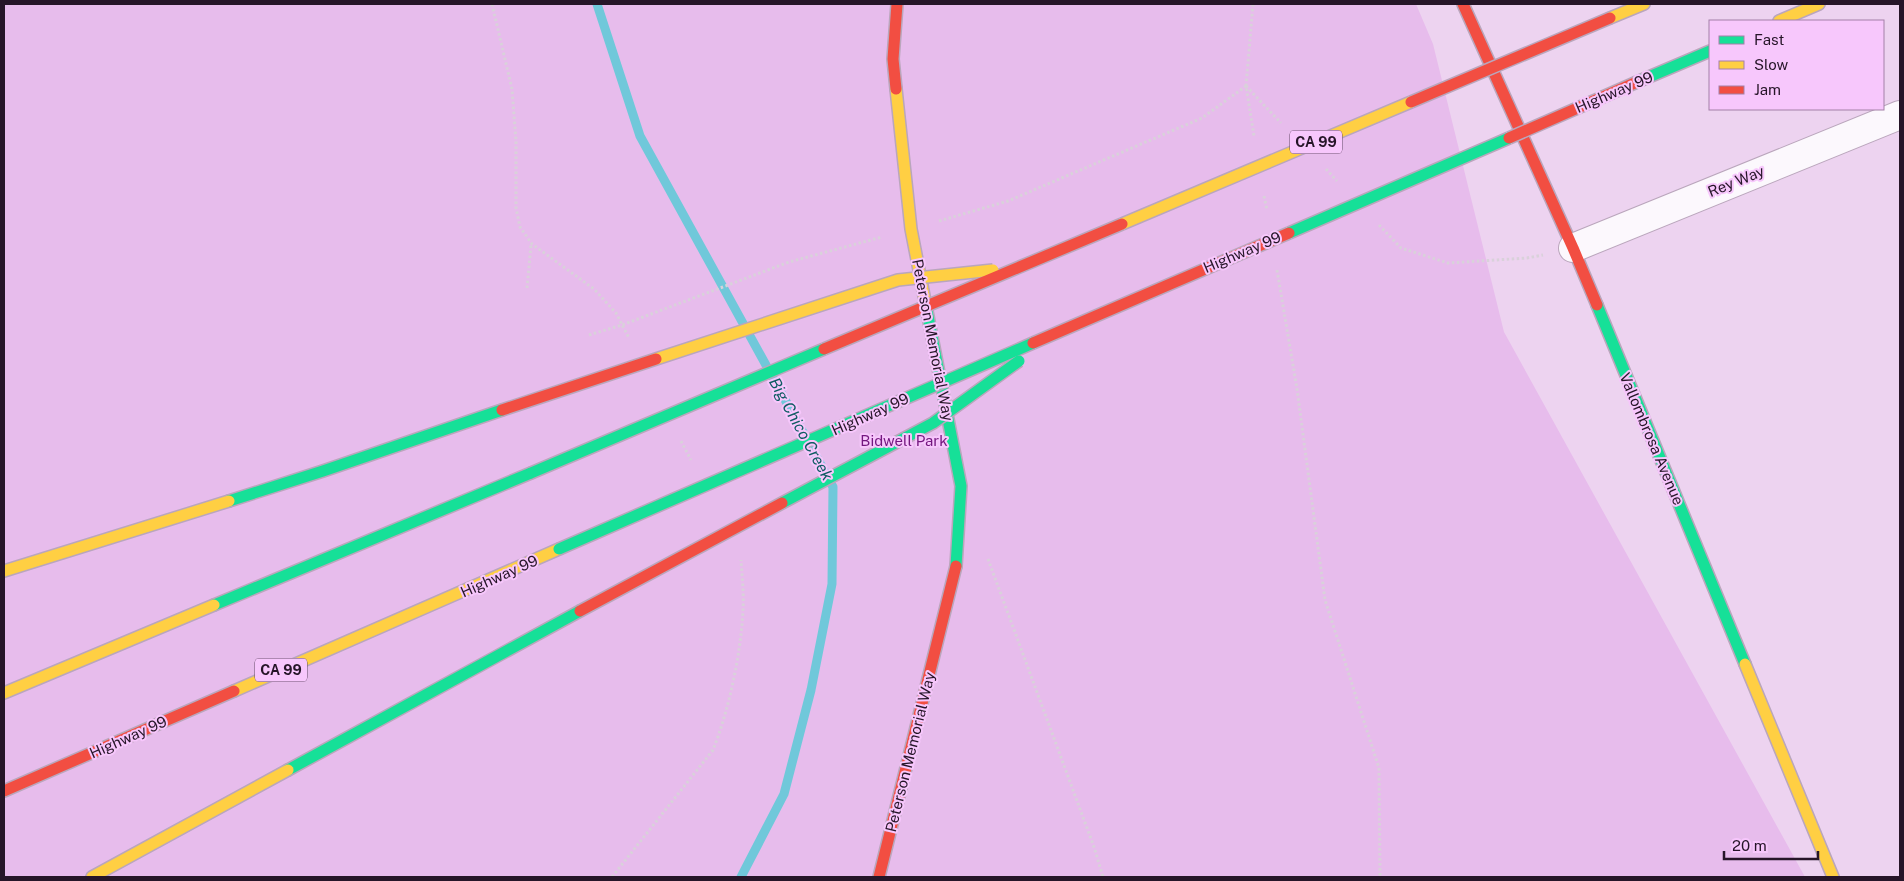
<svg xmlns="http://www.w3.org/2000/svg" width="1904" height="881" viewBox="0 0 1904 881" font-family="'Public Sans',sans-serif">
  <rect width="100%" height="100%" fill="#edd3f0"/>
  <!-- green -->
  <polygon fill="#e7bcec" points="4,4 1416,4 1433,44 1504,332 1805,877 4,877"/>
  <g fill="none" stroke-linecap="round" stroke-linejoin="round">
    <!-- stream -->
    <polyline stroke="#70c8da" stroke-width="9" points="597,4 640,136 833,487 832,584 811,690 784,794 741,877"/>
    <!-- street casing -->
    <g stroke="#baa6bc" stroke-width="30">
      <polyline id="street" points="1573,248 1900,115"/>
    </g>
    <!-- fast casing -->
    <g stroke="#baa6bc" stroke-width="14">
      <g id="fast">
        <polyline points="1637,82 1710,51"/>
        <polyline points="1597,305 1745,664"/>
        <polyline points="926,306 961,486 956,566"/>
        <polyline points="229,501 323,471 502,410"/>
        <polyline points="214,605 531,473"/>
        <polyline points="288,770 580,611"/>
      </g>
    </g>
    <!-- slow casing -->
    <g stroke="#baa6bc" stroke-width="14">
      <g id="slow">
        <polyline points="1610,18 1644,4"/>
        <polyline points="1779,21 1819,4"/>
        <polyline points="896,89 911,229 926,306"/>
        <polyline points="4,571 229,501"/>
        <polyline points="1745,664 1833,877"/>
        <polyline points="234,691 559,549"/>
        <polyline points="4,693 214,605"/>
        <polyline points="92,877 288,770"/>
      </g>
    </g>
    <!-- jam casing -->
    <g stroke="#baa6bc" stroke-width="14">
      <g id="jam">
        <polyline points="1463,4 1573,248 1597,305"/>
        <polyline points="896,89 893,59 897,4"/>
        <polyline points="4,791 234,691"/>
        <polyline points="879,877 956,566"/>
      </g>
    </g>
    <!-- path -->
    <g stroke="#d9d1da" stroke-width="3" stroke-dasharray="2.5 2.5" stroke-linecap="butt">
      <polyline points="492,4 512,89 516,141 516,208 520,227 532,244 594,289 616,313 629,338"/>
      <polyline points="1253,4 1246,86 1254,136"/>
      <polyline points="1246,86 1281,123"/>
      <polyline points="1326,169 1337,181"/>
      <polyline points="1264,196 1267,210"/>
      <polyline points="939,221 1008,201 1202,118 1246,86"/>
      <polyline points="1379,225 1401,248 1448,263 1527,258 1543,255"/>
      <polyline points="1277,270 1297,389 1325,600 1379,768 1380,877"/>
      <polyline points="527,288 531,245"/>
      <polyline points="589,335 622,325 789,262 882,237"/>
      <polyline points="681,441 691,460"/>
      <polyline points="988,559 1094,847 1103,877"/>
      <path d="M 612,877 L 713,750 C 729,710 741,653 743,610 C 744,593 742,576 741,560"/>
    </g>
    <!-- street -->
    <use href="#street" stroke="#fcf8fd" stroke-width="28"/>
    <!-- fast -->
    <use href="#fast" stroke="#16e098" stroke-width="11"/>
    <!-- slow -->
    <use href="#slow" stroke="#ffcf43" stroke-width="11"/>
    <!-- jam -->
    <use href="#jam" stroke="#f24e42" stroke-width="11"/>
    <!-- fast-bridge casing -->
    <g stroke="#baa6bc" stroke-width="14" stroke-linecap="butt">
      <g id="fast-bridge">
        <polyline points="1289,233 1509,138"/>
        <polyline points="531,473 824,349"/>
        <polyline points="782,503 933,423 1019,361"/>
        <polyline points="559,549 1033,343"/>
      </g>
    </g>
    <!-- slow-bridge casing -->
    <g stroke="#baa6bc" stroke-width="14" stroke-linecap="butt">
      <g id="slow-bridge">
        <polyline points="1122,224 1411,102"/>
        <polyline points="656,359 898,280 993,270"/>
      </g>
    </g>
    <!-- jam-bridge casing -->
    <g stroke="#baa6bc" stroke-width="14" stroke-linecap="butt">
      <g id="jam-bridge">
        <polyline points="1411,102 1610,18"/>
        <polyline points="1509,138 1637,82"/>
        <polyline points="1033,343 1289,233"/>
        <polyline points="824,349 1122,224"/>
        <polyline points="502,410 656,359"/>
        <polyline points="580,611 782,503"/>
      </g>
    </g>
    <!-- fast-bridge -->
    <use href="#fast-bridge" stroke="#16e098" stroke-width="11"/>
    <!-- slow-bridge -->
    <use href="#slow-bridge" stroke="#ffcf43" stroke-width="11"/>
    <!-- jam-bridge -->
    <use href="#jam-bridge" stroke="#f24e42" stroke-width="11"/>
  </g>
  <g text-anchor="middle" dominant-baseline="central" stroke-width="4" stroke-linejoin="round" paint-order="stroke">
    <!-- shield labels -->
    <g fill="#f7c7fc" stroke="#654a68" stroke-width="1">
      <rect x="1290" y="130.5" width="52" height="23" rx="4"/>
      <rect x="255" y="658.5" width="52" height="23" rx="4"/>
    </g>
    <g font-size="14" font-weight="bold" fill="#261528">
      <text x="1316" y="142">CA 99</text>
      <text x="281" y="670">CA 99</text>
    </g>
    <!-- street labels -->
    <g font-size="15" fill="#261528" stroke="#f7c7fc">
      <text transform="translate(1614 92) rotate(-23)">Highway 99</text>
      <text transform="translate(1736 181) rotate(-22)">Rey Way</text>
      <text transform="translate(1242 252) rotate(-23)">Highway 99</text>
      <text transform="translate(933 340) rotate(79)">Peterson Memorial Way</text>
      <text transform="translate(870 414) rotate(-24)">Highway 99</text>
      <text transform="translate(1652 439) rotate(67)">Vallombrosa Avenue</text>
      <text transform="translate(499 576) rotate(-24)">Highway 99</text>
      <text transform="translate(128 737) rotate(-24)">Highway 99</text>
      <text transform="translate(910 752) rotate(-76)">Peterson Memorial Way</text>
    </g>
    <!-- park labels -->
    <g font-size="15" fill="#74177f" stroke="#f7c7fc">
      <text x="904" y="440">Bidwell Park</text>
    </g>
    <!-- water labels -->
    <g font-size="16" font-style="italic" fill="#0f5c62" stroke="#f7c7fc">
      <text transform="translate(801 429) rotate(61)">Big Chico Creek</text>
    </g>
  </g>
  <!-- border -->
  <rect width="1904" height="881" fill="none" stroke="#261528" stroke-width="10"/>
  <!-- legend -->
  <rect x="1709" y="20" width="175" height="90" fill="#f7c7fc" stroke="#a380a7"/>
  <rect x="1719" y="36" width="25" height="8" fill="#16e098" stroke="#a380a7"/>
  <text x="1754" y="45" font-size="15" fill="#261528">Fast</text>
  <rect x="1719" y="61" width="25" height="8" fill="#ffcf43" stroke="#a380a7"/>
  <text x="1754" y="70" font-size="15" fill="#261528">Slow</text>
  <rect x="1719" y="86" width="25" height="8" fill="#f24e42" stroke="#a380a7"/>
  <text x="1754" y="95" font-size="15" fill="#261528">Jam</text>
  <!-- scale -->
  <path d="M1724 851v8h94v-8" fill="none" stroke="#261528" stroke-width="2.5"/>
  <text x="1732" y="851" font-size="15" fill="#261528" stroke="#f7c7fc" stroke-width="4" paint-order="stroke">20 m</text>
</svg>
